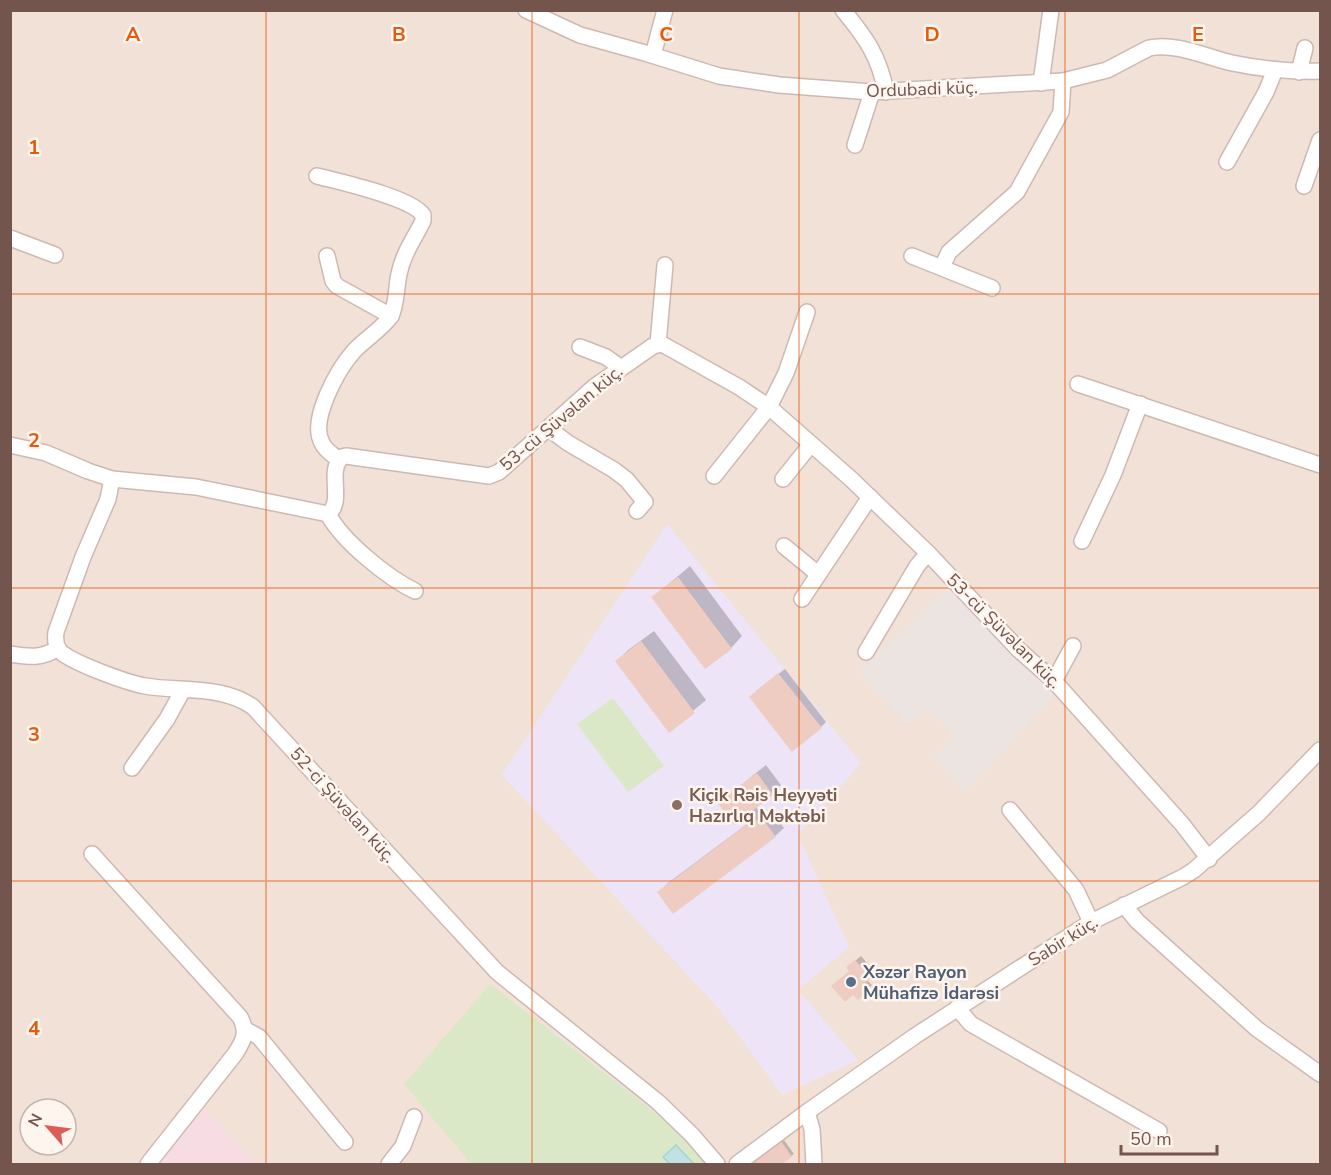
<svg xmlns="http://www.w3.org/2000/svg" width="1331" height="1175" viewBox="0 0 1331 1175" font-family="'Nunito Sans',sans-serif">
  <rect width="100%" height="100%" fill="#fbf0e8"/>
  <!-- residential -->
  <path fill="#f2e1d7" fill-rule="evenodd" d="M 10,11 L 1320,11 L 1320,1164 L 11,1164 ZM 30,1109 L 66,1109 L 66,1145 L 30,1145 Z"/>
  <!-- industrial -->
  <polygon fill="#ece4e1" points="950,586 1057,693 965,792 933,757 954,739 929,708 907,725 859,672"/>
  <!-- education -->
  <polygon fill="#ede5f7" points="667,524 861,763 798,835 849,947 798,990 858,1060 782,1095 720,1010 502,775"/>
  <!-- medical -->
  <polygon fill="#f8dce4" points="204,1110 257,1164 159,1164"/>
  <!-- green -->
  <g fill="#dae8c7">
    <polygon points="613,698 664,766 628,792 577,724"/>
    <polygon points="490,984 665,1120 707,1164 471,1164 404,1084"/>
  </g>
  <!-- water -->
  <polygon fill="#bee3e2" stroke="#a5d4d3" stroke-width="1.5" points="676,1145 694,1164 670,1164 663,1157"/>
  <!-- shadow -->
  <g fill="#0003">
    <polygon points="690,566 742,636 731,648 653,597"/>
    <polygon points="654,631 706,700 669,731 617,661 628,650"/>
    <polygon points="785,669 826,722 821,727 756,691"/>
    <polygon points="766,765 781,785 756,807 763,816 771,810 784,828 775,836 659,892 668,883 747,824 742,817 719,803"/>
    <polygon points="861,956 875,972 867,980 872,985 858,998 848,967"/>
    <polygon points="784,1140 794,1154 791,1156 780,1164 751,1164"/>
  </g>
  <!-- building -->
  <g fill="#eeccc2">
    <polygon points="678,577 732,649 705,669 651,597"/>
    <polygon points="641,641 695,713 669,733 615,661"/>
    <polygon points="778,673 822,728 792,752 749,697"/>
    <polygon points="757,773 773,795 747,815 753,823 761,817 776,837 673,914 657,892 746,825 742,819 734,825 717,802"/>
    <polygon points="855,960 871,978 862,986 867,992 858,1000 853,995 845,1002 831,986 849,971 846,967"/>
    <polygon points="781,1141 792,1157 782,1164 750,1164"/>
  </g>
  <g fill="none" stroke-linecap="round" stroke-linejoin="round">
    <!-- street casing -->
    <g stroke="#ceb9b2" stroke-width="18">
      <g id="street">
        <path d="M 526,10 L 580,35 L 645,53 L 719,76 L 779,85 L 872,92 L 1063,81 L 1107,70 L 1149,48 C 1175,42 1206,57 1232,63 C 1261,69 1290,72 1320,71"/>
        <path d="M 843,10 C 866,38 879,56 886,92"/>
        <polyline points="653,55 665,10"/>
        <polyline points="1299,72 1305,48"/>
        <polyline points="1041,83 1051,10"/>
        <polyline points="855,145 872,92"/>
        <polyline points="1227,162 1266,92 1275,70"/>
        <path d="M 317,176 C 340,182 410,197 423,215 L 423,221 C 414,239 403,254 399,274 C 396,288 397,303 391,316 C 381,330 365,339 354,351 C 338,369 309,420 322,443 C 325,450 333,455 338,459"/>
        <polyline points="1304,186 1320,140"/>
        <polyline points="10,238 55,255"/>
        <polyline points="327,256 333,281 337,286 391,316"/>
        <polyline points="912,256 992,288"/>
        <polyline points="942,267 949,252 1017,192 1061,112 1063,81"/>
        <polyline points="658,344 665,265"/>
        <polyline points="580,347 606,357 620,367"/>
        <polyline points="1078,384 1320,465"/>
        <polyline points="548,428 568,443 614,470 627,480 645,502 637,511"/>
        <path d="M 10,445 L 46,453 L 88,471 L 112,479 L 196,487 L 328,514 C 345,501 326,471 342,457 L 346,456 L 489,476 L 499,472 L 508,464 L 594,387 L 653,346 L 662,344 L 739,387 L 769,407 L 851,479 L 928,553 L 1019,650 L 1054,681 L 1182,824 L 1209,859"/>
        <polyline points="714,476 769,407 786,373 807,312"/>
        <path d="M 112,479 L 108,499 L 83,557 L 56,632 C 55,639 55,644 59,650 C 69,662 128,683 145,686 C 180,692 223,685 253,707 L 497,972 L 658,1102 L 692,1135 L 717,1164"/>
        <polyline points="783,479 811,444"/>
        <path d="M 328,514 C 342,541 388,578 415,591"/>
        <polyline points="1082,541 1113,475 1140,404"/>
        <polyline points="784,546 818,574"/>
        <polyline points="802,599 870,497"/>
        <polyline points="866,652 917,566 928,553"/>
        <path d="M 10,654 C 29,657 42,659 58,648"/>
        <polyline points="1054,681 1073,646"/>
        <polyline points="132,768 167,719 183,690"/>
        <polyline points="1010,810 1076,890 1091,922"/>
        <path d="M 92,854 L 240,1017 C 248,1032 244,1040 235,1054 L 148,1164"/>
        <polyline points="1124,905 1137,921 1257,1029 1320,1074"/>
        <polyline points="957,1008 971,1024 1159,1131"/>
        <polyline points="246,1030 259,1037 345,1142"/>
        <polyline points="807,1112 812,1129 814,1164"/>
        <polyline points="389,1164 403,1146 414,1117"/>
        <polyline points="737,1164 807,1112 915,1036 1091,922 1183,877 1194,870 1259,813 1320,750"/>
      </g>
    </g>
    <!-- street -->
    <use href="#street" stroke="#fff" stroke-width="15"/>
  </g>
  <!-- grid -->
  <path fill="none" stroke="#e8590c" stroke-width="1.5" stroke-opacity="0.55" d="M 266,10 L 266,1164M 532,10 L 532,1164M 799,10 L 799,1164M 1065,10 L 1065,1164M 10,294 L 1320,294M 10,588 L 1320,588M 10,881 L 1320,881"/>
  <!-- markers -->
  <circle fill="#8d6e63" stroke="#fef5ee" stroke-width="2" cx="677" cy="805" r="6"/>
  <circle fill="#5c6f8a" stroke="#fef5ee" stroke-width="2" cx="851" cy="982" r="6"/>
  <g text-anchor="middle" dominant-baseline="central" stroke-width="5" stroke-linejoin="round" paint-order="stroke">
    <!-- street labels -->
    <g font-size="18" fill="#73554e" stroke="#fef5ee">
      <text transform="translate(922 89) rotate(-2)">Ordubadi küç.</text>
      <text transform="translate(561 418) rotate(-40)">53-cü Şüvəlan küç.</text>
      <text transform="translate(1004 631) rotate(45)">53-cü Şüvəlan küç.</text>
      <text transform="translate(343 805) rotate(48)">52-ci Şüvəlan küç.</text>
      <text transform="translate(1063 941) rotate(-32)">Sabir küç.</text>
    </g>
    <!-- education labels -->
    <g font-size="18" font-weight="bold" fill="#785e54" stroke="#fef5ee" text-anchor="start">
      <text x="689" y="795">Kiçik Rəis Heyyəti<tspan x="689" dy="21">Hazırlıq Məktəbi</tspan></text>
    </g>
    <!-- service labels -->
    <g font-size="18" font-weight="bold" fill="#4e5e75" stroke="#fef5ee" text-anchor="start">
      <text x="863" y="972">Xəzər Rayon<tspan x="863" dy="21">Mühafizə İdarəsi</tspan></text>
    </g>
  </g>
  <g font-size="20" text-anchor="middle" font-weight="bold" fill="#e8590c" stroke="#fef5ee" stroke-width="5" stroke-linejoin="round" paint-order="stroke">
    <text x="133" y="41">A</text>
    <text x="399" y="41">B</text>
    <text x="666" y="41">C</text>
    <text x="932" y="41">D</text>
    <text x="1198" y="41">E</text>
    <text x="34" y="154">1</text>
    <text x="34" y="447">2</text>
    <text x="34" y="741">3</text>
    <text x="34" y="1035">4</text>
  </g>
  <!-- border -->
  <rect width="1331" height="1175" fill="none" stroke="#73554e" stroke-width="24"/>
  <!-- north arrow -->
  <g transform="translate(48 1127) rotate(298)"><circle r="28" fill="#fef5ee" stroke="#c6b5ae" stroke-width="1.5"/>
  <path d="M0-4.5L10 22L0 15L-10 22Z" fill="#db5d57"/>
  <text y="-9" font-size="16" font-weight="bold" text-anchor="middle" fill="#73554e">N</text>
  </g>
  <!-- scale -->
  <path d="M1121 1145v9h96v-9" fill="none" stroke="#73554e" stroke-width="3"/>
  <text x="1130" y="1145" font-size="18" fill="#73554e" stroke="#fef5ee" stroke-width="4.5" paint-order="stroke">50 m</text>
</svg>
